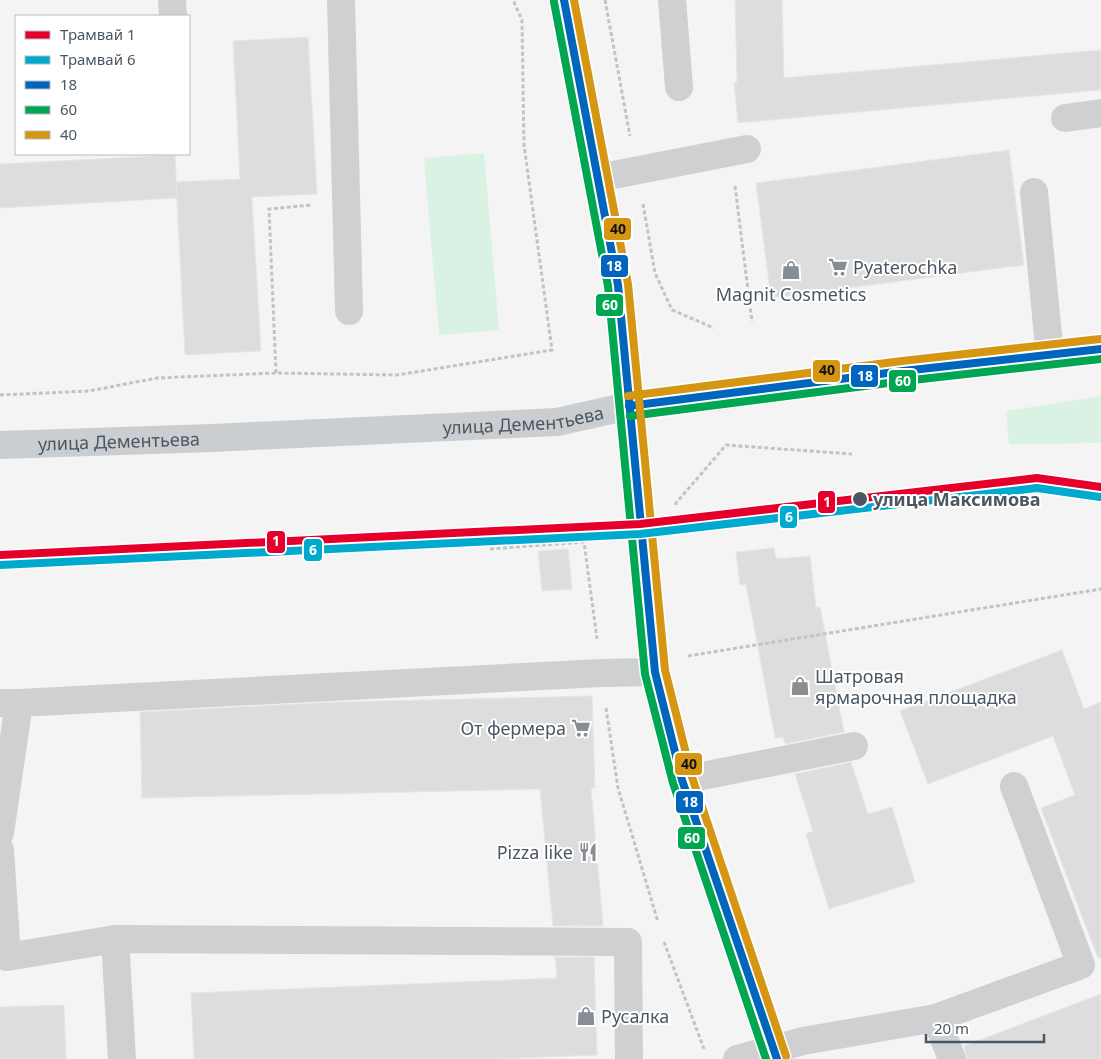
<svg xmlns="http://www.w3.org/2000/svg" width="1101" height="1059" viewBox="0 0 1101 1059" font-family="'Noto Sans',sans-serif">
  <rect width="100%" height="100%" fill="#f4f4f4"/>
  <!-- green -->
  <g fill="#d9f2e3">
    <polygon points="484,153 499,330 439,335 424,158"/>
    <polygon points="1101,396 1101,443 1009,444 1006,411"/>
  </g>
  <!-- building -->
  <g fill="#ddddde" stroke="#e5e6e7">
    <polygon points="735,0 782,0 784,78 1101,50 1101,90 738,123 734,83 737,82"/>
    <polygon points="308,37 317,194 252,197 261,351 185,355 176,182 240,179 233,41"/>
    <polygon points="1009,150 1024,265 771,298 756,183"/>
    <polygon points="175,155 177,198 0,208 0,164"/>
    <polygon points="774,548 776,559 810,556 816,608 820,607 844,732 785,744 783,737 775,738 746,584 740,585 736,552"/>
    <polygon points="568,549 572,589 542,591 538,551"/>
    <polygon points="1062,650 1084,709 1101,702 1101,958 1098,958 1041,808 1075,795 1053,736 928,784 900,711"/>
    <polygon points="592,696 595,788 591,788 603,926 553,926 540,789 142,798 140,712 337,702"/>
    <polygon points="851,762 868,814 892,807 915,882 829,909 806,834 813,831 795,774"/>
    <polygon points="555,957 594,957 597,1055 494,1059 194,1059 191,993 557,978"/>
    <polygon points="1101,994 1101,1059 967,1059 964,1046"/>
    <polygon points="64,1005 66,1059 0,1059 0,1007"/>
  </g>
  <g fill="none" stroke-linecap="round" stroke-linejoin="round">
    <!-- path -->
    <g stroke="#bcc7c4" stroke-width="3" stroke-dasharray="4 2.5" stroke-linecap="butt">
      <polyline points="605,0 630,136"/>
      <polyline points="735,186 752,322"/>
      <polyline points="643,204 655,273 672,310 714,328"/>
      <polyline points="276,373 269,209 311,205"/>
      <polyline points="0,395 89,391 157,378 276,373 397,375 552,350 524,145 522,20 513,0"/>
      <polyline points="676,505 676,503 726,445 852,454"/>
      <polyline points="490,549 584,542 597,639"/>
      <polyline points="688,656 1101,589"/>
      <polyline points="606,708 618,788 658,922"/>
      <polyline points="664,942 704,1049"/>
    </g>
    <!-- minor -->
    <g stroke="#ced0d2" stroke-width="28">
      <polyline points="172,0 173,16"/>
      <polyline points="341,0 349,311"/>
      <polyline points="672,0 679,87"/>
      <polyline points="1065,118 1101,113"/>
      <polyline points="598,178 747,149"/>
      <polyline points="1034,192 1050,356"/>
      <polyline points="0,703 19,703 601,673 655,672"/>
      <polyline points="682,780 854,746"/>
      <polyline points="0,833 19,703"/>
      <polyline points="0,850 7,957 115,939 628,942 629,1059"/>
      <polyline points="115,939 122,1059"/>
      <polyline points="936,1018 1081,965 1014,786"/>
      <polyline points="737,1059 803,1041 936,1018 952,1059"/>
    </g>
    <!-- major -->
    <g stroke="#caced1" stroke-width="28">
      <polyline points="564,0 618,285 655,672 682,780 777,1059"/>
      <path id="s1" d="M 0,445 L 211,438 L 557,422 L 629,406 L 722,396 L 942,366 L 1050,356 L 1101,349"/>
    </g>
    <!-- bus-1 casing -->
    <g stroke="#fff" stroke-width="11">
      <g id="bus-1">
        <polyline points="564,0 618,285 655,672 682,780 777,1059"/>
        <polyline points="629,406 903,371 1101,349"/>
      </g>
    </g>
    <!-- bus-2 casing -->
    <g stroke="#fff" stroke-width="11">
      <g id="bus-2">
        <polyline points="554,2 608,286 645,674 673,783 766,1059"/>
        <polyline points="630,416 904,381 1101,359"/>
      </g>
    </g>
    <!-- bus-3 casing -->
    <g stroke="#fff" stroke-width="11">
      <g id="bus-3">
        <polyline points="574,0 628,284 665,670 692,777 786,1056"/>
        <polyline points="628,396 902,361 1100,339"/>
      </g>
    </g>
    <!-- bus-1 -->
    <use href="#bus-1" stroke="#0065bd" stroke-width="8"/>
    <!-- bus-2 -->
    <use href="#bus-2" stroke="#00a651" stroke-width="8"/>
    <!-- bus-3 -->
    <use href="#bus-3" stroke="#d49613" stroke-width="8"/>
    <!-- tram-1 casing -->
    <g stroke="#fff" stroke-width="11">
      <polyline id="tram-1" points="0,555 640,524 1037,478 1101,487"/>
    </g>
    <!-- tram-2 casing -->
    <g stroke="#fff" stroke-width="11">
      <polyline id="tram-2" points="0,565 640,534 1037,488 1100,497"/>
    </g>
    <!-- tram-1 -->
    <use href="#tram-1" stroke="#e4002b" stroke-width="8"/>
    <!-- tram-2 -->
    <use href="#tram-2" stroke="#00a9ce" stroke-width="8"/>
  </g>
  <!-- icons -->
  <defs>
    <g id="supermarket-bare" transform="scale(1.5)"><path d="M-6-5.5h2.5l.6 2H6L4.5 2H-2.5L-4.4-4H-6ZM-1.5 3.2a1.3 1.3 0 1 0 .1 0ZM3 3.2a1.3 1.3 0 1 0 .1 0Z" fill="#868d94" stroke="#fff" stroke-width="2.5" paint-order="stroke"/></g>
    <g id="shop-bare" transform="scale(1.5)"><path d="M-5-2.5h2.3a2.7 3.5 0 0 1 5.4 0H5L5.5 6h-11ZM-1.5-2.5h3a1.5 2.3 0 0 0-3 0Z" fill="#868d94" stroke="#fff" stroke-width="2.5" paint-order="stroke"/></g>
    <g id="restaurant-bare" transform="scale(1.5)"><path d="M-5-6h1v4h1v-4h1v4h1v-4h1v5L-1.5 .5V6h-2V.5L-5-1ZM5-6V6H3V1.5H1.5Q1.5-4 5-6Z" fill="#868d94" stroke="#fff" stroke-width="2.5" paint-order="stroke"/></g>
  </defs>
  <g fill-rule="evenodd">
    <use href="#supermarket-bare" x="838" y="267"/>
    <use href="#shop-bare" x="791" y="270"/>
    <use href="#shop-bare" x="800" y="686"/>
    <use href="#supermarket-bare" x="581" y="728"/>
    <use href="#restaurant-bare" x="588" y="852"/>
    <use href="#shop-bare" x="586" y="1016"/>
  </g>
  <!-- markers -->
  <circle fill="#4a5661" stroke="#fff" stroke-width="2" cx="860" cy="499" r="8"/>
  <g text-anchor="middle" dominant-baseline="central" stroke-width="4" stroke-linejoin="round" paint-order="stroke">
    <!-- poi labels -->
    <g font-size="18" fill="#4a5661" stroke="#fff" text-anchor="start">
      <text x="853" y="267">Pyaterochka</text>
      <text x="791" y="294" text-anchor="middle">Magnit Cosmetics</text>
      <text x="815" y="676">Шатровая<tspan x="815" dy="21">ярмарочная площадка</tspan></text>
      <text x="566" y="728" text-anchor="end">От фермера</text>
      <text x="573" y="852" text-anchor="end">Pizza like</text>
      <text x="601" y="1016">Русалка</text>
    </g>
    <!-- street labels -->
    <g font-size="18" fill="#4a5661" stroke="#fff">
      <text stroke="none"><textPath href="#s1" startOffset="524">улица Дементьева</textPath></text>
      <text stroke="none"><textPath href="#s1" startOffset="119">улица Дементьева</textPath></text>
    </g>
    <!-- stop labels -->
    <g font-size="18" font-weight="bold" fill="#4a5661" stroke="#fff" text-anchor="start">
      <text x="873" y="499">улица Максимова</text>
    </g>
  </g>
  <g stroke="#fff" stroke-width="2">
    <rect x="603" y="217" width="29" height="24" rx="5" fill="#d49613"/>
    <rect x="600" y="254" width="29" height="24" rx="5" fill="#0065bd"/>
    <rect x="595" y="293" width="29" height="24" rx="5" fill="#00a651"/>
    <rect x="812" y="359" width="29" height="24" rx="5" fill="#d49613"/>
    <rect x="850" y="364" width="29" height="24" rx="5" fill="#0065bd"/>
    <rect x="888" y="369" width="29" height="24" rx="5" fill="#00a651"/>
    <rect x="817" y="490" width="19" height="24" rx="5" fill="#e4002b"/>
    <rect x="779" y="505" width="19" height="24" rx="5" fill="#00a9ce"/>
    <rect x="266" y="530" width="20" height="24" rx="5" fill="#e4002b"/>
    <rect x="303" y="538" width="20" height="24" rx="5" fill="#00a9ce"/>
    <rect x="674" y="752" width="29" height="24" rx="5" fill="#d49613"/>
    <rect x="675" y="790" width="29" height="24" rx="5" fill="#0065bd"/>
    <rect x="677" y="826" width="29" height="24" rx="5" fill="#00a651"/>
  </g>
  <g font-size="14" text-anchor="middle" font-weight="bold" fill="#fff">
    <text x="614" y="271">18</text>
    <text x="610" y="310">60</text>
    <text x="865" y="381">18</text>
    <text x="903" y="386">60</text>
    <text x="827" y="507">1</text>
    <text x="789" y="522">6</text>
    <text x="276" y="546">1</text>
    <text x="313" y="555">6</text>
    <text x="690" y="807">18</text>
    <text x="692" y="843">60</text>
  </g>
  <g font-size="14" text-anchor="middle" font-weight="bold" fill="#111">
    <text x="618" y="234">40</text>
    <text x="827" y="375">40</text>
    <text x="689" y="769">40</text>
  </g>
  <!-- legend -->
  <rect x="15" y="15" width="175" height="140" fill="#ffffff" stroke="#b7bbc0"/>
  <rect x="25" y="31" width="25" height="8" fill="#e4002b" stroke="#b7bbc0"/>
  <text x="60" y="40" font-size="15" fill="#4a5661">Трамвай 1</text>
  <rect x="25" y="56" width="25" height="8" fill="#00a9ce" stroke="#b7bbc0"/>
  <text x="60" y="65" font-size="15" fill="#4a5661">Трамвай 6</text>
  <rect x="25" y="81" width="25" height="8" fill="#0065bd" stroke="#b7bbc0"/>
  <text x="60" y="90" font-size="15" fill="#4a5661">18</text>
  <rect x="25" y="106" width="25" height="8" fill="#00a651" stroke="#b7bbc0"/>
  <text x="60" y="115" font-size="15" fill="#4a5661">60</text>
  <rect x="25" y="131" width="25" height="8" fill="#d49613" stroke="#b7bbc0"/>
  <text x="60" y="140" font-size="15" fill="#4a5661">40</text>
  <!-- scale -->
  <path d="M926 1034v8h118v-8" fill="none" stroke="#4a5661" stroke-width="2.5"/>
  <text x="934" y="1034" font-size="15" fill="#4a5661" stroke="#ffffff" stroke-width="4" paint-order="stroke">20 m</text>
</svg>
